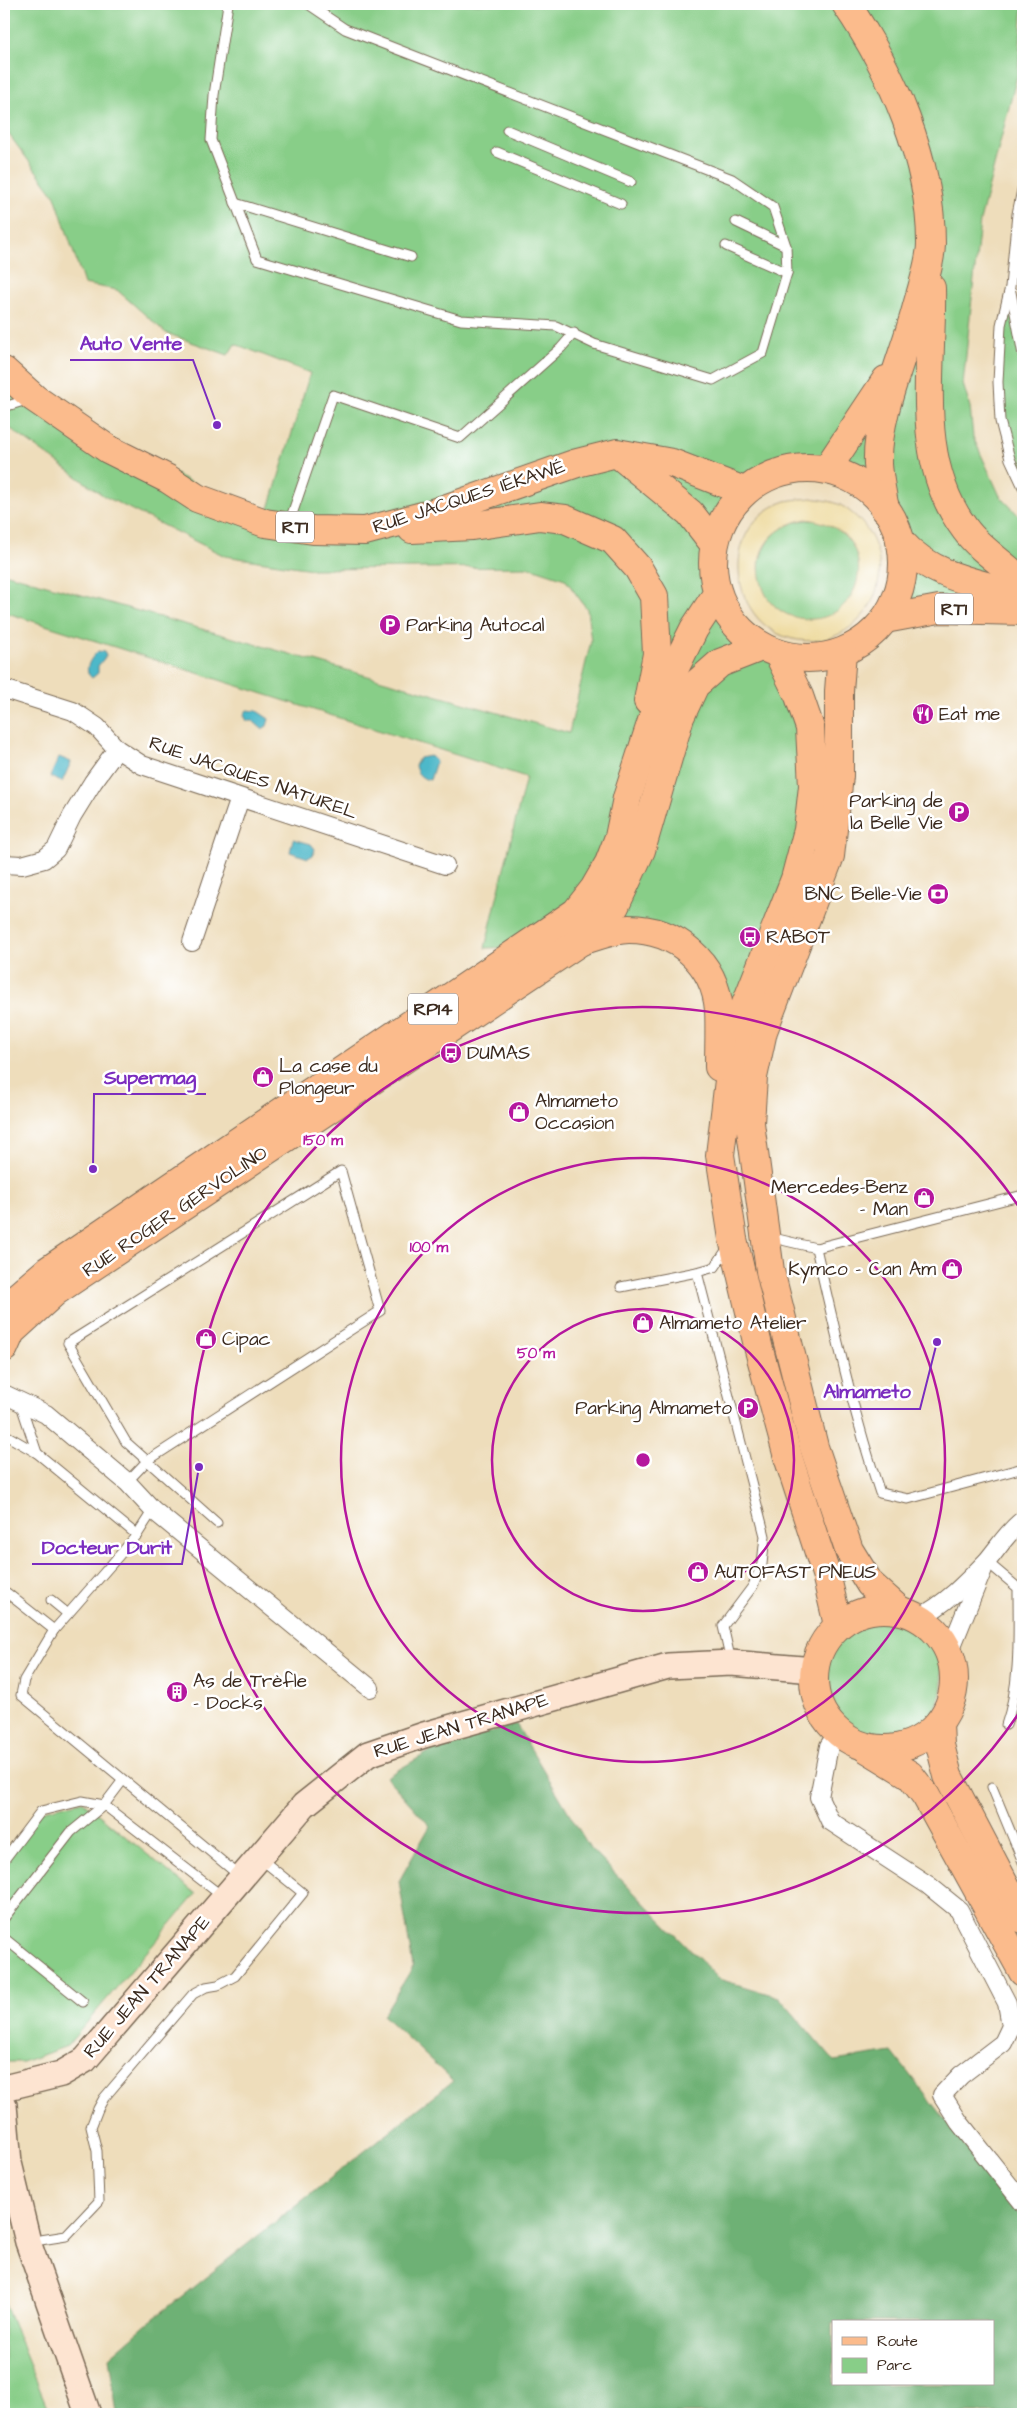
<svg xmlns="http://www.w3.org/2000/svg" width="1027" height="2418" viewBox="0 0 1027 2418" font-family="'Architects Daughter',sans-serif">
  <rect width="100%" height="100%" fill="#fff"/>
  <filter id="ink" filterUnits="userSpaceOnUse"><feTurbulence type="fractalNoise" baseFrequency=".02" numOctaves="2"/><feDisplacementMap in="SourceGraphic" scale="10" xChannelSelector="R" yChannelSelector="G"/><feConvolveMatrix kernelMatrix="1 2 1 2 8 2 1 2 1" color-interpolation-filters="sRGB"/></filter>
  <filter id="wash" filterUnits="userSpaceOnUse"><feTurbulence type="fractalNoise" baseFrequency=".0096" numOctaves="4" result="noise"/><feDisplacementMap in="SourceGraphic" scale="20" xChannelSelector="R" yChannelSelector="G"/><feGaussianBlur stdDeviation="1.12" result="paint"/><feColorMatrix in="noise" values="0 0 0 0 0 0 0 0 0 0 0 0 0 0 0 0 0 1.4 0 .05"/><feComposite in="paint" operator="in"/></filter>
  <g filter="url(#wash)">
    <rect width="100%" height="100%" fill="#edb"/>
    <!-- green -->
    <g fill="#88ce88" stroke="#627c53">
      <path d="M 4,4 L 1023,4 L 1018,72 L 980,221 L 963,384 L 970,407 L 973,437 L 1000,496 L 1023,520 L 1023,611 L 891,611 C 905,578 908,541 886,511 C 855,469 810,456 764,480 C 758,484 749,487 744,491 C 706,524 703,587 734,625 C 746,639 765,649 780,657 L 813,786 L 730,1072 L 711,977 L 627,929 L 524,947 L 485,948 L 526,777 L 4,612 L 4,573 L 569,733 L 591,641 L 587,609 L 565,579 L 529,567 L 312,569 L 225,556 L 104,496 L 11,429 L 4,434 L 4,371 L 34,398 L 265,522 L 310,373 L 235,344 L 228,355 L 166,333 L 117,290 L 84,284 L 55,196 L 4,128 Z"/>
      <polygon points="1010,287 1023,355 1023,487 1010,459 998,382"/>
      <circle cx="809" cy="570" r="50"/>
      <circle cx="882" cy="1681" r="60"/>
      <polygon points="82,1801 196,1894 67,2046 23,2062 4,2062 4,1860 41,1811"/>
      <polygon points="4,2302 50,2414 4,2414"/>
    </g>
    <!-- forest -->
    <path fill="#6eb174" stroke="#546e49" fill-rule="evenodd" d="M 516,1724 L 590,1848 L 719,1979 L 779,1997 L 834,2061 L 892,2052 L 1023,2220 L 1023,2414 L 117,2414 L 109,2357 L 148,2323 L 453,2081 L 383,2015 L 413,1967 L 399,1881 L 430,1826 L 386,1777 L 434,1749 ZM 833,2322 L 993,2322 L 993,2384 L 833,2384 Z"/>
    <!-- sand -->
    <path fill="#eeda9e" stroke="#94825e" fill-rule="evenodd" d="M 812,498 C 821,500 834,501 842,506 C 880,529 892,576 865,613 C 854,627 838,637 821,640 C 732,652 708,526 786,501 C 794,499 804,499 812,498 ZM 806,519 C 892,529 862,639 791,616 C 779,612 767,601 763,588 C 750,551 771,527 806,519 Z"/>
    <!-- water -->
    <g fill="#4db8c9" stroke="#447174">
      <path d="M 98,651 L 104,652 L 106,656 L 98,666 L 98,673 L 92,678 C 82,670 91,658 98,651 Z"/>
      <polygon points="247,710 257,711 269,719 267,726 262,729 253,721 247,721 244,715"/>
      <path d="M 430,756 L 436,761 L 430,780 C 422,779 417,774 415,766 L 419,758 Z"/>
      <polygon points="59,757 71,762 62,782 50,777"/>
      <polygon points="293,839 311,844 315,849 313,855 308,858 290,852"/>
    </g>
  </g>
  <g filter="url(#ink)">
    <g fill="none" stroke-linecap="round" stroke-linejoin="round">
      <!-- lane casing -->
      <g stroke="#7a6955" stroke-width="11">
        <g id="lane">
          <polyline points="228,4 214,95 211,140 257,259 461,320 556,326 594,344 713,380 763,353 787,273 786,246 773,207 732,179 345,29 308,4"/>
          <polyline points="507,130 631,182"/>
          <polyline points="497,152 621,204"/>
          <polyline points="1023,185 1017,214 1010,287 1001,325 998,382 1000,421 1010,459 1023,487"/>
          <polyline points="235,203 411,257"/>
          <polyline points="736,222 786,246"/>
          <polyline points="726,246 787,273"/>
          <polyline points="1011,292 1023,355"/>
          <polyline points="4,407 30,399"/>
          <polyline points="289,523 333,395 460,438 561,348 574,333"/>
          <polyline points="769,1237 816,1248 1023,1195"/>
          <polyline points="729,1246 715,1267 697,1272 765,1536 762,1564 753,1586 723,1626 731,1662"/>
          <path d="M 816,1248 C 835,1330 853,1413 880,1493 L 908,1499 L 1023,1468"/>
          <polyline points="621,1287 697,1272"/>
          <polyline points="20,1402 37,1453"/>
          <polyline points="4,1434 37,1453 137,1535"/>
          <polyline points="127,1482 147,1461 380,1311 341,1171 68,1343 126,1442 217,1523"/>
          <polyline points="153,1510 137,1535 54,1630 24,1680 21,1695 241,1877"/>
          <path d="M 986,1561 L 1018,1588 C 1018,1633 1021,1682 1006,1725"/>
          <polyline points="7,1593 54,1630"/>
          <polyline points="51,1600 68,1614"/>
          <polyline points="992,1787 1023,1862"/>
          <polyline points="4,1860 41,1811 82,1801 104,1805 123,1780"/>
          <polyline points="4,1918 71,1832 104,1805 218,1893"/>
          <polyline points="4,1938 83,2002"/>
          <polyline points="28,2242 66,2236 99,2201 97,2151 91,2127 98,2109 104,2098 193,1994 206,1987 218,1985 235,1976 303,1893 261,1859"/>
        </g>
      </g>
      <!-- street casing -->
      <g stroke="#7a6955" stroke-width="20">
        <g id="street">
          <polyline points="4,689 73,711 97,727 117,749 142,765 445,865"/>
          <polyline points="4,864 22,865 44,859 56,849 72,816 93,782 117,749"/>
          <polyline points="192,942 240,798"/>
          <polyline points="4,1394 46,1414 127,1482 153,1510 370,1688"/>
          <path d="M 918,1618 C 945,1605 967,1582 987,1561 C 999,1547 1008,1531 1023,1520"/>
          <polyline points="949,1653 983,1569"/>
          <polyline points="838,1733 829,1746 819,1797 830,1821 928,1885 959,1910 1007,2003 1011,2026 1003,2043 961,2075 942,2095 959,2122 1023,2203"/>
        </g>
      </g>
      <!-- secondary casing -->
      <g stroke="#7a6955" stroke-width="28">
        <g id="secondary">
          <polyline points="4,2088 61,2074 85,2060 304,1805 368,1754 424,1735 668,1666 731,1663 814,1670"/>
          <polyline points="4,2105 9,2163 28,2242 88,2414"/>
        </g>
      </g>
      <!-- primary casing -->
      <g stroke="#7a6955" stroke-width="30">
        <g id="primary">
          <path d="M 846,4 C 892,71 931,161 931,243 C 931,261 922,288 917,306 C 905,354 876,415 878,464 C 879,479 882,494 885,509"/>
          <path d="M 931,288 C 933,368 913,460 965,529 C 980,550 1005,564 1023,583"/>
          <polyline points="4,371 34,398 108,449 168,479 197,498 265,523 313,530 365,531 430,514 577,463 617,453 672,463 744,491"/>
          <polyline points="618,454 690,513 714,544"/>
          <circle cx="808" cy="563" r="95"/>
          <polyline points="827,469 886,380"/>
          <polyline points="412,529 472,526 540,516 565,519 613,540 638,568 654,596 657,654 648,701"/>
          <path d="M 900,541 C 931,577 979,584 1023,595"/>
          <polyline points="885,619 939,609 1023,611"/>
          <polyline points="842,653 839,691 839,776 830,856 763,1031 753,1077 750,1123 770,1271 814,1447 849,1550 870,1584 899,1610"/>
          <polyline points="780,657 799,696 810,728 813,786 808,830 795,879 742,1014 730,1072 720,1155 733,1239 759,1350 788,1457 826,1574 838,1625"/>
          <path d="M 581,941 C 595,937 614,929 629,929 C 676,929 715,962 719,1010 C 720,1028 719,1048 719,1067"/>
          <polyline points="4,1308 47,1271 576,912 594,889 609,863 619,837 627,798 658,702 694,629 717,594"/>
          <polyline points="4,1348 11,1332 56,1291 581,941 615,906 641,850 680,717 695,685 720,663 761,647"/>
          <circle cx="884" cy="1679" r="70"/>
          <polyline points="939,1723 940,1745 948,1776 1023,1919"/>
          <polyline points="866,1748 910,1775 926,1796 1023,1972"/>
        </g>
      </g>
      <!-- lane -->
      <use href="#lane" stroke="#fff" stroke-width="9"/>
      <!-- street -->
      <use href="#street" stroke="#fff" stroke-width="18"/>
      <!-- secondary -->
      <use href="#secondary" stroke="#fde4d1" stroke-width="25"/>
      <!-- primary -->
      <use href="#primary" stroke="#fbbb8c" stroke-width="28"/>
    </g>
  </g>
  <!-- distance rings -->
  <g fill="none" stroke="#b5179e" stroke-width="2.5">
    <circle cx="643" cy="1460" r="151"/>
    <circle cx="643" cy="1460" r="302"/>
    <path d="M1023 1707A453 453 0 1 1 1023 1213"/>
  </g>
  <!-- icons -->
  <defs>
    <g id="parking-disc" transform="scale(1.125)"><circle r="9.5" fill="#b5179e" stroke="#fff"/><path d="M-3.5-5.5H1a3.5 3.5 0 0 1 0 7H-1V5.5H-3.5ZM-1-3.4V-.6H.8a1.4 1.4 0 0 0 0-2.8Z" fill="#fff"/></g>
    <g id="restaurant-disc" transform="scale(1.125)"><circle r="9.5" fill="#b5179e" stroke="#fff"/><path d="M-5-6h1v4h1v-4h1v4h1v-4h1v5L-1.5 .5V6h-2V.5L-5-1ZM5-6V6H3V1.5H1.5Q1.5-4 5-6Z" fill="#fff"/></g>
    <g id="bank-disc" transform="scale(1.125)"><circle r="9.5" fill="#b5179e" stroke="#fff"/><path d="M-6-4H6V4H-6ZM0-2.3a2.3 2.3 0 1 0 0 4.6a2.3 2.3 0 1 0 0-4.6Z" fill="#fff"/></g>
    <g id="bus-disc" transform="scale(1.125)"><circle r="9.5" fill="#b5179e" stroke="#fff"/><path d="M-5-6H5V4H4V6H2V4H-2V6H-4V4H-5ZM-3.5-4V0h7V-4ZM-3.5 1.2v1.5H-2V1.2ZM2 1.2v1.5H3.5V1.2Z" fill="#fff"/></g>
    <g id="shop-disc" transform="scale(1.125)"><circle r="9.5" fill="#b5179e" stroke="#fff"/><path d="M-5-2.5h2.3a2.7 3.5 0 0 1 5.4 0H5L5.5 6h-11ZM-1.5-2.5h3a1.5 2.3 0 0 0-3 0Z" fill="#fff"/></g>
    <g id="building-disc" transform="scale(1.125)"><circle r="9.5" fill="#b5179e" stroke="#fff"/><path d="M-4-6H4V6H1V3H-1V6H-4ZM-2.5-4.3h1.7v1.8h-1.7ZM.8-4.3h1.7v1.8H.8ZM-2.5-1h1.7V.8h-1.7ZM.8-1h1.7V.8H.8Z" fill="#fff"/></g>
  </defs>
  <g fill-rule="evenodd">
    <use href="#parking-disc" x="390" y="625"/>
    <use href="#restaurant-disc" x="923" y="714"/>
    <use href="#parking-disc" x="959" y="812"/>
    <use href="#bank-disc" x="938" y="894"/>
    <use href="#bus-disc" x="750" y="937"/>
    <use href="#bus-disc" x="451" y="1053"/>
    <use href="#shop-disc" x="263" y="1077"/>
    <use href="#shop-disc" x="519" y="1112"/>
    <use href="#shop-disc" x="924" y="1198"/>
    <use href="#shop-disc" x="952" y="1269"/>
    <use href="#shop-disc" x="643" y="1323"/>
    <use href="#shop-disc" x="206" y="1339"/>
    <use href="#parking-disc" x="748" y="1408"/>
    <use href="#shop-disc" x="698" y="1572"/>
    <use href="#building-disc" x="177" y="1692"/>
  </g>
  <g text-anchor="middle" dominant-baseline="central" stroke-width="5" stroke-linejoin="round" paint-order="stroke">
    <!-- shield labels -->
    <g fill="#fff" stroke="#766a62" stroke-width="1">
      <rect x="276" y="511.5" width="38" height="31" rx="4"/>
      <rect x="935" y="593.5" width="38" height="31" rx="4"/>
      <rect x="408" y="993.5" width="50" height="31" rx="4"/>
    </g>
    <g font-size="18" font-weight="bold" fill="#3b2a1e">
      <text x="295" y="527">RT1</text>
      <text x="954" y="609">RT1</text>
      <text x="433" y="1009">RP14</text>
    </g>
    <!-- street labels -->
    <g font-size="19" fill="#3b2a1e" stroke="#fff">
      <text transform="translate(469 497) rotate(-18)">RUE JACQUES IÉKAWÉ</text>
      <text transform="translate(253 778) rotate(19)">RUE JACQUES NATUREL</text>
      <text transform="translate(175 1212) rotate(-34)">RUE ROGER GERVOLINO</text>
      <text transform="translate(461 1726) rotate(-17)">RUE JEAN TRANAPE</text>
      <text transform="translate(147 1987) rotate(-49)">RUE JEAN TRANAPE</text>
    </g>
    <!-- poi labels -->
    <g font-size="19" fill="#3b2a1e" stroke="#fff" text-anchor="start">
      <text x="406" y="625">Parking Autocal</text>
      <text x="939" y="714">Eat me</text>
      <text x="943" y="801" text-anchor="end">Parking de<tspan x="943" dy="22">la Belle Vie</tspan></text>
      <text x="922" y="894" text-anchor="end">BNC Belle-Vie</text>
      <text x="766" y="937">RABOT</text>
      <text x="467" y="1053">DUMAS</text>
      <text x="279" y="1066">La case du<tspan x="279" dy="22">Plongeur</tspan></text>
      <text x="535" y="1101">Almameto<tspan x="535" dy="22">Occasion</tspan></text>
      <text x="908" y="1187" text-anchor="end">Mercedes-Benz<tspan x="908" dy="22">- Man</tspan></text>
      <text x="936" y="1269" text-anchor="end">Kymco - Can Am</text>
      <text x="659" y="1323">Almameto Atelier</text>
      <text x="222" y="1339">Cipac</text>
      <text x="732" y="1408" text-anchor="end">Parking Almameto</text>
      <text x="714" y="1572">AUTOFAST PNEUS</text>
      <text x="193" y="1681">As de Trèfle<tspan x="193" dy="22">- Docks</tspan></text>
    </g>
  </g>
  <circle cx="643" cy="1460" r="8" fill="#b5179e" stroke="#fff" stroke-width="2.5"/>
  <g font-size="15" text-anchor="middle" font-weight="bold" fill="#b5179e" stroke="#fff" stroke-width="5" stroke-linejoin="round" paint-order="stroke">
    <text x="323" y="1145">150 m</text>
    <text x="429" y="1252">100 m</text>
    <text x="536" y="1358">50 m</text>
  </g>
  <!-- callouts -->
  <path fill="none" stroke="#7b2cbf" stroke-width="2" d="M217 425L193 360H70M93 1169L94 1094H206M937 1342L920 1409H813M199 1467L182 1564H32"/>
  <g fill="#7b2cbf" stroke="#fff" stroke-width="2">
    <circle cx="217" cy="425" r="5"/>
    <circle cx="93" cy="1169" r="5"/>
    <circle cx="937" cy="1342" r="5"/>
    <circle cx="199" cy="1467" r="5"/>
  </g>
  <g font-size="20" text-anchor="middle" font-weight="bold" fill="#7b2cbf" stroke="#fff" stroke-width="5" stroke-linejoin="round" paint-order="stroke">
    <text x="131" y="350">Auto Vente</text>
    <text x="150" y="1084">Supermag</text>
    <text x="867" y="1398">Almameto</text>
    <text x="107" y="1554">Docteur Durit</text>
  </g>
  <!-- margin -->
  <rect width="1027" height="2418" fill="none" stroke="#fff" stroke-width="20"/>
  <!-- legend -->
  <rect x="832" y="2320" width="162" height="65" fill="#ffffff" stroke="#b1aaa5"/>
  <rect x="842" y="2337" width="25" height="8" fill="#fbbb8c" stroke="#b1aaa5"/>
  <text x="877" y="2346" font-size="15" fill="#3b2a1e">Route</text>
  <rect x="842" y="2358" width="25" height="15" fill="#88ce88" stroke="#b1aaa5"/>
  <text x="877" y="2370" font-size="15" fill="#3b2a1e">Parc</text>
</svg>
